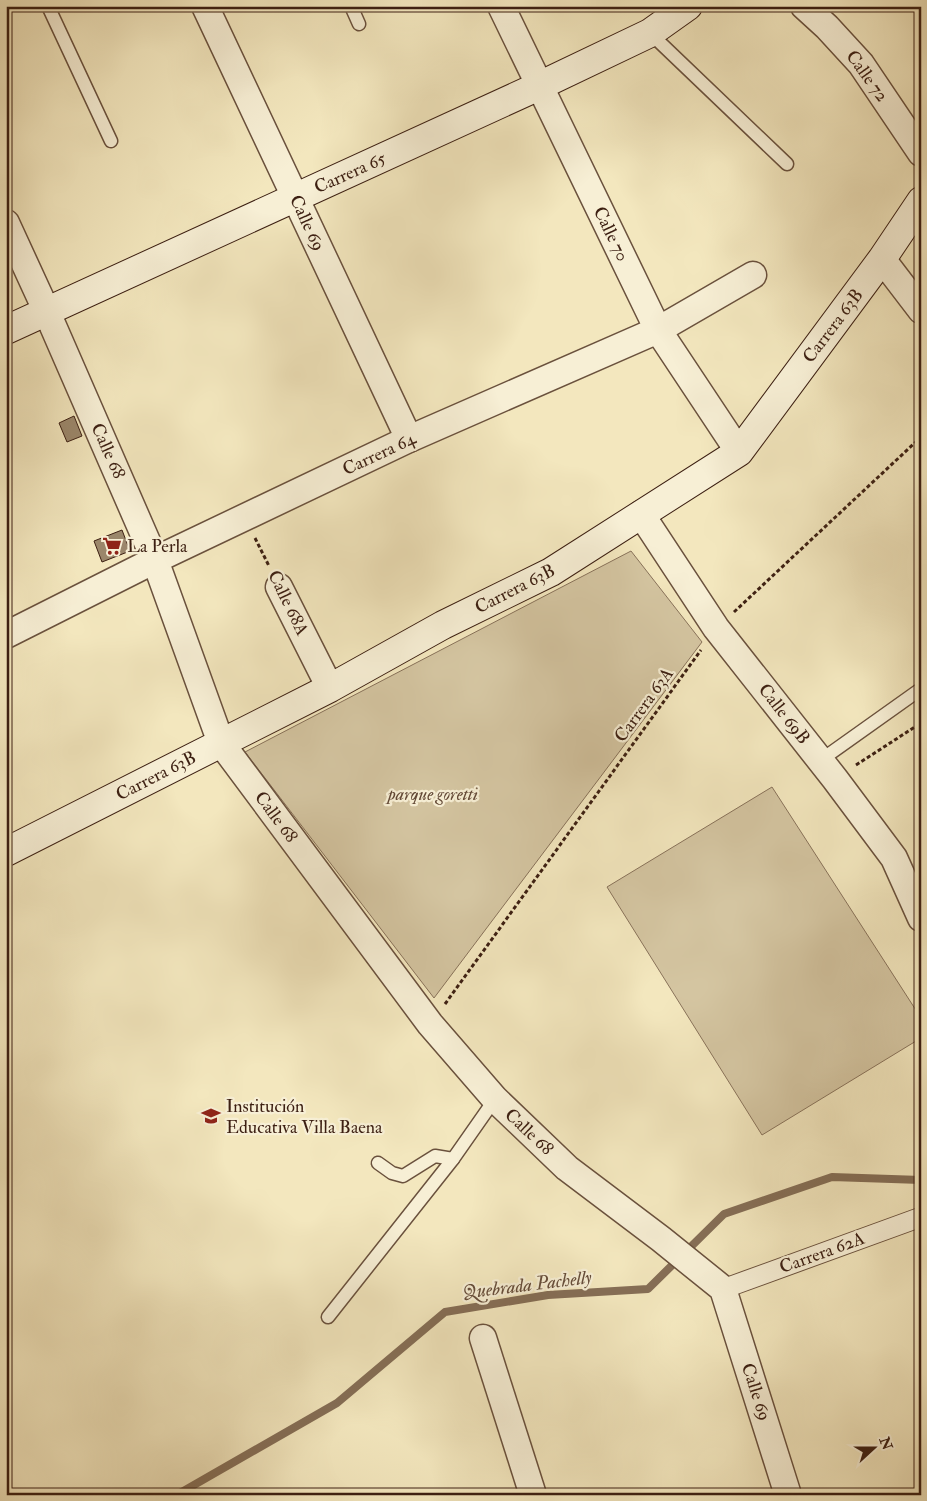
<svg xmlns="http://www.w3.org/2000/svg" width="927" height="1501" viewBox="0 0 927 1501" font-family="'IM FELL Double Pica',serif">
  <rect width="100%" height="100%" fill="#f3e7be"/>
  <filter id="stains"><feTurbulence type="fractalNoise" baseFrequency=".004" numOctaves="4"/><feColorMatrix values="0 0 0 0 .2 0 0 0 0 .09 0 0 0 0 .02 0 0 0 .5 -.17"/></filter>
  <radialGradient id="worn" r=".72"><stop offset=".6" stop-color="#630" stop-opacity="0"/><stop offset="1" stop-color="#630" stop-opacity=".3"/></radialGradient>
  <!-- green -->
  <g fill="#d4c5a1" stroke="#88725a">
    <polygon points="631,551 702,642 434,998 245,752"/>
    <polygon points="772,787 921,1018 921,1038 762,1135 607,887"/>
  </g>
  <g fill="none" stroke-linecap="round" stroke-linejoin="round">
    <!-- stream -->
    <polyline stroke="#856e56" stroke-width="8" points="158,1495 180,1493 337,1403 445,1312 548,1295 648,1289 724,1214 832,1177 921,1180"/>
  </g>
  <!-- building -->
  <g fill="#9b876b" stroke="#3c1f12">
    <polygon points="74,416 82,436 67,442 59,423"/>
    <polygon points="122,530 130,551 102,562 94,541"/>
  </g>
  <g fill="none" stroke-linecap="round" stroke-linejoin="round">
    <!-- service casing -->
    <g stroke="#6a513d" stroke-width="15">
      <g id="service">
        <polyline points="48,6 111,141"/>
        <polyline points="351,6 359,24"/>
        <polyline points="650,33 787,164"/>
        <polyline points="821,760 918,691"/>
        <polyline points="378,1163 392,1173 403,1176 435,1156 453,1159"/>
        <polyline points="328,1317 453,1159 495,1099"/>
      </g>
    </g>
    <!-- pedestrian casing -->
    <g stroke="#6a513d" stroke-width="21">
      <polyline id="pedestrian" points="723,1289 921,1217"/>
    </g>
    <!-- minor casing -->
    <g stroke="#6a513d" stroke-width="29">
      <g id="minor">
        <polyline points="205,6 409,439"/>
        <polyline points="501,6 658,330 739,452"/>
        <polyline points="804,6 827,27 861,64 921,153"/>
        <polyline points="6,223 46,310 155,560 221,743 430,1024 495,1099 567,1168 661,1239 723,1289 788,1495"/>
        <polyline points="882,259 921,310"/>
        <polyline points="641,514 716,628 835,779 894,858 921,918"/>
        <polyline points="279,587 330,688"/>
        <polyline points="6,635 155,560 409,439 658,330 753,275"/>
        <polyline points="483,1338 533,1495"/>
      </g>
    </g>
    <!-- secondary casing -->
    <g stroke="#3c1f12" stroke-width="30">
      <g id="secondary">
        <polyline points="6,330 539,86 650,33 688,6"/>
        <polyline points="6,852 330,688 443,625 551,572 739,452 882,259 921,201"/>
      </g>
    </g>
    <!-- path -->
    <g stroke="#3c1f12" stroke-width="3" stroke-dasharray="4 2.5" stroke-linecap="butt">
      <polyline points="255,538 269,566"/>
      <polyline points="734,612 921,437"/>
      <polyline points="856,765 921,723"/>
      <polyline points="445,1004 701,650"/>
    </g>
    <!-- service -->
    <use href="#service" stroke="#f7efd5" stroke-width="12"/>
    <!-- pedestrian -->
    <use href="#pedestrian" stroke="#f7efd5" stroke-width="19"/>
    <!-- minor -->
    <use href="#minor" stroke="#f7efd5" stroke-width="26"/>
    <!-- secondary -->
    <use href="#secondary" stroke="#f7efd5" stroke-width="28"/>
  </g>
  <!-- icons -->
  <defs>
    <g id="supermarket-bare" transform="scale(1.5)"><path d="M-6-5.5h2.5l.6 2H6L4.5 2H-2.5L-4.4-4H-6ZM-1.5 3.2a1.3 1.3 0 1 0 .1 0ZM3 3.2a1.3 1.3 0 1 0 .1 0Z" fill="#8f2418" stroke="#f7efd5" stroke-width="2.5" paint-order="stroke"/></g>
    <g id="school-bare" transform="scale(1.5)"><path d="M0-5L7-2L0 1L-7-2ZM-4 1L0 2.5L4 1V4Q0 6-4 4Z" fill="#8f2418" stroke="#f7efd5" stroke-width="2.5" paint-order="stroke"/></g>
  </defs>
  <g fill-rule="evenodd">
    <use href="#supermarket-bare" x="112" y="546"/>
    <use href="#school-bare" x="211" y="1116"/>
  </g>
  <g text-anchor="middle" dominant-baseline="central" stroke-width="4.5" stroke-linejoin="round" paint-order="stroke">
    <!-- street labels -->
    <g font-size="18" fill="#3c1f12" stroke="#f7efd5">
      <text transform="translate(867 76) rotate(54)">Calle 72</text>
      <text transform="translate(350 173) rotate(-24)">Carrera 65</text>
      <text transform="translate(307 223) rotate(65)">Calle 69</text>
      <text transform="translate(611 234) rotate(64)">Calle 70</text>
      <text transform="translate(833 326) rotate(-53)">Carrera 63B</text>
      <text transform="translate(108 451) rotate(66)">Calle 68</text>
      <text transform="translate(379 454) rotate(-25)">Carrera 64</text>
      <text transform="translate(515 589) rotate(-27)">Carrera 63B</text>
      <text transform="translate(288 603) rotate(64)">Calle 68A</text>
      <text transform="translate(644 705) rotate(-54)">Carrera 63A</text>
      <text transform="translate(784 714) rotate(52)">Calle 69B</text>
      <text transform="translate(156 776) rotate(-27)">Carrera 63B</text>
      <text transform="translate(276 817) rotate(53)">Calle 68</text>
      <text transform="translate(529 1132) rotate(43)">Calle 68</text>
      <text transform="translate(822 1253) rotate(-20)">Carrera 62A</text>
      <text transform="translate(756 1392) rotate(72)">Calle 69</text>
    </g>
    <!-- poi labels -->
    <g font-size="18" fill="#3c1f12" stroke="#f7efd5" text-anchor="start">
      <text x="127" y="546">La Perla</text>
      <text x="226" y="1106">Institución<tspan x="226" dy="21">Educativa Villa Baena</tspan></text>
    </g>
    <!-- park labels -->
    <g font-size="18" font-style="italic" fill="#624836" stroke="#f7efd5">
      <text x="433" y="794">parque goretti</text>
    </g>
    <!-- water labels -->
    <g font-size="19" font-style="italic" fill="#664d3a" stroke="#f7efd5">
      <text transform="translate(527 1285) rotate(-7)">Quebrada Pachelly</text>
    </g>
  </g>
  <!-- margin -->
  <rect width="927" height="1501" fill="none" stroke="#f3e7be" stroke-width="25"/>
  <rect x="8" y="8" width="912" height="1486" fill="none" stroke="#3c1f12" stroke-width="2.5"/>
  <rect x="12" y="12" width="902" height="1476" fill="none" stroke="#3c1f12"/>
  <!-- north arrow -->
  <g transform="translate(874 1448) rotate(69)" stroke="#f7efd5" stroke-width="4" paint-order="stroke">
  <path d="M0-4L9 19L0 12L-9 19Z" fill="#3c1f12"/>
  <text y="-8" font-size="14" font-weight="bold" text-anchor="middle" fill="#3c1f12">N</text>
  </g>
  <rect width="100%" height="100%" filter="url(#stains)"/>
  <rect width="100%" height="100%" fill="url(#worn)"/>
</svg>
